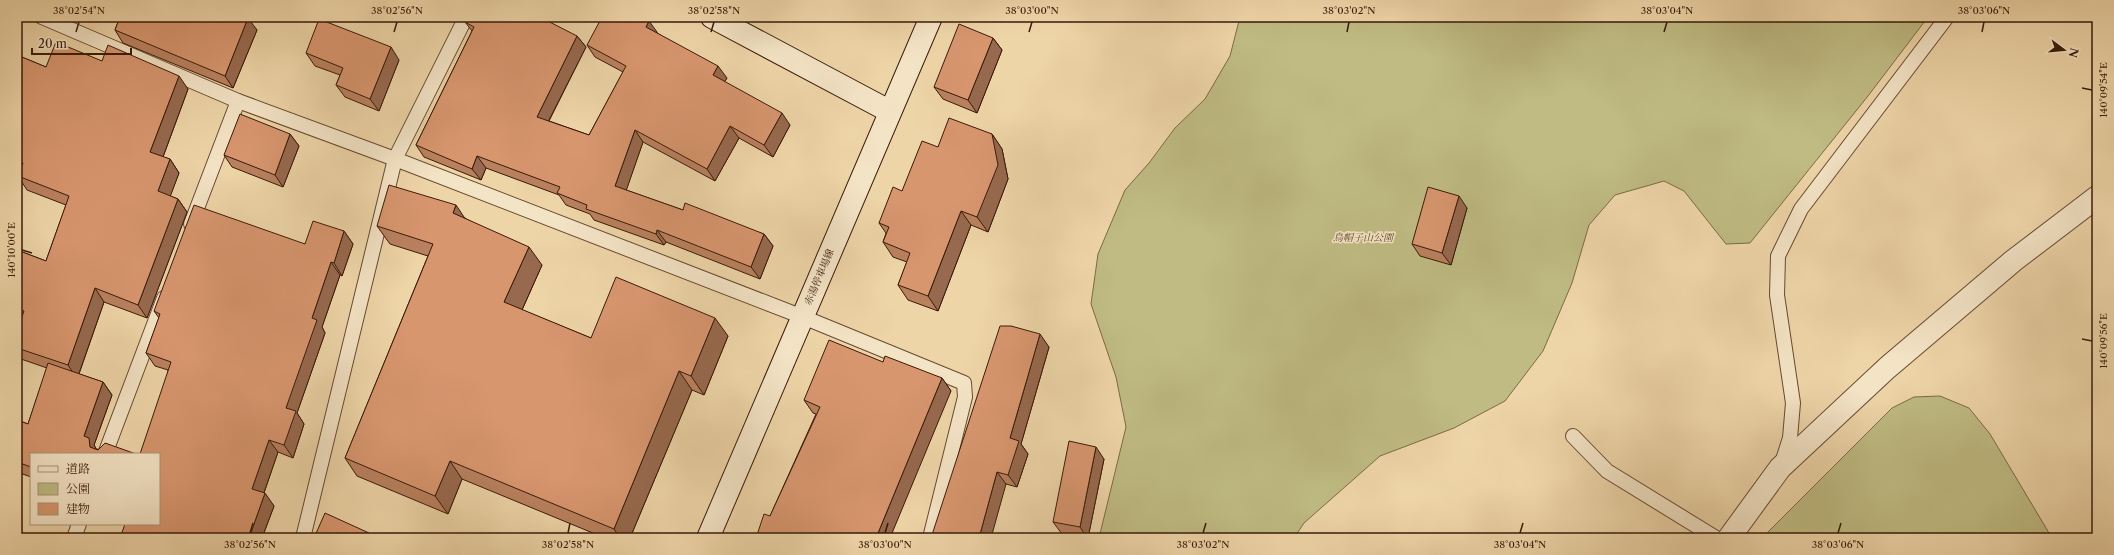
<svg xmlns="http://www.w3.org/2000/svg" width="2114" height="555" viewBox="0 0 2114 555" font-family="'Libre Caslon Text','Noto Serif JP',serif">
  <rect width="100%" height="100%" fill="#eed5a8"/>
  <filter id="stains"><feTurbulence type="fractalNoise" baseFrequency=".005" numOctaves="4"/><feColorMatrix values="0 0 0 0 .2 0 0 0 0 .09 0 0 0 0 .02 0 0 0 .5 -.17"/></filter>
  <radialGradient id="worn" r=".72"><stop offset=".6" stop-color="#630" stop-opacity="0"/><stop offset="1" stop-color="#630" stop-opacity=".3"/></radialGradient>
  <!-- green -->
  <g fill="#bfbb83" stroke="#7c6a46">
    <polygon points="1240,17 1928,17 1868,96 1750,243 1726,244 1684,191 1664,181 1615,195 1589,225 1572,283 1543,351 1505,401 1454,428 1380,456 1304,523 1294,538 1099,538 1126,427 1116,377 1091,304 1098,254 1125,190 1149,163 1175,128 1205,99 1230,56"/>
    <polygon points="1940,396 1969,408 1990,434 2052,538 1762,538 1892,408 1914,397"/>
    <polygon points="1380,534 1397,538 1354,538 1355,537"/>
  </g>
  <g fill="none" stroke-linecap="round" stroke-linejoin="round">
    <!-- lane casing -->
    <g stroke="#664931" stroke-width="16">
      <g id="lane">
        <polyline points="42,17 238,101 395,159 803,317 964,383 965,397 930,538"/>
        <polyline points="191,224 238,101"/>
        <polyline points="1573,436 1607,471 1716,538"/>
        <polyline points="105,454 164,298"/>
        <polyline points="1782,463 1790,438 1793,403 1777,295 1778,256 1801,209 1947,17"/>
        <polyline points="74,538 79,524"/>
        <polyline points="303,538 395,159 466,17"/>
      </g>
    </g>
    <!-- street casing -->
    <g stroke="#664931" stroke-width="24">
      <polyline id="street" points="1729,538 1780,468 1887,368 2013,261 2097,197"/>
    </g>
    <!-- secondary casing -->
    <g stroke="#391a09" stroke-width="24">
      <g id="secondary">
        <polyline points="712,17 889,111"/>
        <polyline points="708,538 931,17"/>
      </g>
    </g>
    <!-- lane -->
    <use href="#lane" stroke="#f4e4c6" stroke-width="14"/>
    <!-- street -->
    <use href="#street" stroke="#f4e4c6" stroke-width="22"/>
    <!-- secondary -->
    <use href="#secondary" stroke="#f4e4c6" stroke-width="22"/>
  </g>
  <!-- wall -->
  <g fill="#ba815f" stroke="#391a09">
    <polygon points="107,17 245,17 257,30 233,88 123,43 115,30 118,22"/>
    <polygon points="465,22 577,36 586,47 549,121 589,135 623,72 595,57 587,45 657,32 657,33 727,78 724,82 790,125 773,157 739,138 715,181 643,142 626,190 683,210 764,234 773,246 760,279 666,242 664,245 594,220 590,214 566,205 559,195 486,168 481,180 424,157 416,145 472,31"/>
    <polygon points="993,38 1002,50 977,113 943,99 934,87"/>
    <polygon points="306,53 399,60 379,111 345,97 336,85 340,75 315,66"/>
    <polygon points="17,55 46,67 102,61 188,89 163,157 170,159 179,173 170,196 178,199 187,212 147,318 104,302 79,374 103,382 112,395 94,445 96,449 136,454 31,454 31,477 17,472 17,420 28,424 47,368 21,359 17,353 17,331 21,320 17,318 17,250 46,261 66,205 27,190 18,176 20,171 17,170"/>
    <polygon points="290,134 299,146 283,187 232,167 224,155"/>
    <polygon points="992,134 1002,149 1008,179 988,232 971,225 938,311 908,300 898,285 907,262 893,257 883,242 886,233 879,223 902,191 938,147"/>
    <polygon points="1467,208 1451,265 1420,256 1412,244"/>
    <polygon points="465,218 542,265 522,310 591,338 728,336 704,395 692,390 630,538 605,538 462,479 448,514 357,476 345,458 428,256 390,244 377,226"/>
    <polygon points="344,231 353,244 342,276 340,275 322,327 325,333 297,413 304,424 293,458 278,452 264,493 274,506 262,538 120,538 159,524 168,370 155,366 146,353 159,318 154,311 305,244"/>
    <polygon points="1049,347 1021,444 1028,454 1017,487 1006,484 931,538"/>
    <polygon points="883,362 942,378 951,391 770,516 816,414 813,413 804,400"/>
    <polygon points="1104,459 1088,538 1083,538 1062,534 1053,522"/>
  </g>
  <!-- shaded-wall -->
  <g fill="#97694e" stroke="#391a09">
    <polygon points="248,18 257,30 233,88 225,76"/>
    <polygon points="649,21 657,32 654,39 646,27"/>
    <polygon points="577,36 586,47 545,128 537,117"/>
    <polygon points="993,38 1002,50 977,113 968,100"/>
    <polygon points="391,47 399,60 379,111 370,99"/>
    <polygon points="718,66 727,78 721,87 713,75"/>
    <polygon points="179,76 188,89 160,165 150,152"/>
    <polygon points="782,113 790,125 773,157 764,145"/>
    <polygon points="730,126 739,138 715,181 707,169"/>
    <polygon points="635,130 643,142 624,197 615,186"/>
    <polygon points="290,134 299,146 283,187 275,175"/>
    <polygon points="992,134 1002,149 1008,179 988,232 977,217"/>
    <polygon points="477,156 486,168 481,180 472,169"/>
    <polygon points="170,159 179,173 167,205 158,191"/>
    <polygon points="1459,196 1467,208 1451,265 1442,253"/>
    <polygon points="178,199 187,212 147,318 138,305"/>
    <polygon points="456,205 468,223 453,213"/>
    <polygon points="961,211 971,225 938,311 928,296"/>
    <polygon points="657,230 666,242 664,245 656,234"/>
    <polygon points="344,231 353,244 342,276 334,263"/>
    <polygon points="764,234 773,246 760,279 751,267"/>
    <polygon points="529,247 542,265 517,321 504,302"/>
    <polygon points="331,262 340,275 322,327 325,333 297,413 304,424 293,458 284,445 286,408 312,318"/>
    <polygon points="95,288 104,302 77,379 68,365"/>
    <polygon points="715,318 728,336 704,395 691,376"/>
    <polygon points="1040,334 1049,347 1021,444 1028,454 1017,487 1008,475 1010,438"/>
    <polygon points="679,371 692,390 630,538 620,538 614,529"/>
    <polygon points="942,378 951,391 890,538 876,538"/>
    <polygon points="103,382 112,395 94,445 97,450 90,447 84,436"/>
    <polygon points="269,440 278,452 261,501 252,489"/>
    <polygon points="1096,447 1104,459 1088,538 1087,538 1080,527"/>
    <polygon points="450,461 462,479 448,514 435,496"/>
    <polygon points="997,472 1006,484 991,538 979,538"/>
    <polygon points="265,493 274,506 262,538 249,538"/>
    <polygon points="369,533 372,538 368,538 367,537"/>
  </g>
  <!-- building -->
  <g fill="#d8966f" stroke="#391a09">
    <polygon points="120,17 245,17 248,18 225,76 115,30"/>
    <polygon points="468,17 540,17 577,36 537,117 589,135 626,66 587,45 602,17 643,17 649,21 646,27 718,66 713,75 782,113 764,145 730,126 707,169 635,130 615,186 683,210 685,203 764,234 751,267 657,230 656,234 586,209 587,205 557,193 560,187 477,156 472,169 416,145 474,27 465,22"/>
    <polygon points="319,19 391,47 370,99 336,85 343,68 306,53"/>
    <polygon points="959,24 993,38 968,100 934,87"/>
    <polygon points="56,42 102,61 108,45 179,76 150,152 170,159 158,191 178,199 138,305 95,288 68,365 17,348 17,331 24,311 17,308 17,250 46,261 69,196 18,176 23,163 17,160 17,55 46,67"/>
    <polygon points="240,114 290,134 275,175 224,155"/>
    <polygon points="949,118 992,134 998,165 977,217 961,211 928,296 898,285 910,253 883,242 889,227 879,223 893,187 902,191 922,141 938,147"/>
    <polygon points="389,185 456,205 453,213 529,247 504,302 591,338 616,277 715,318 691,376 679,371 614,529 450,461 435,496 345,458 433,244 377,226"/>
    <polygon points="1428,187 1459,196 1442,253 1412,244"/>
    <polygon points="194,205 305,244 313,221 344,231 334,263 331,262 312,318 317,320 286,408 296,411 284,445 269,440 252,489 265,493 249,538 120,538 125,524 159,524 159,454 140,454 171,362 146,353 160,314 154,311"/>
    <polygon points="1000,326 1011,326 1040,334 1010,438 1019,441 1008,475 997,472 979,538 980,538 931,538"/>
    <polygon points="829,340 883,362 885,356 942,378 876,538 756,538 764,514 770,516 820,407 804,400"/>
    <polygon points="48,363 103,382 84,436 89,438 90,447 98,450 105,443 136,454 31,454 31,467 17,462 17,420 28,424"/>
    <polygon points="1069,441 1096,447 1080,527 1053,522"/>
    <polygon points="325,513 369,533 367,537 370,538 314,538"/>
  </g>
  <!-- ticks -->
  <path fill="none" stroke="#391a09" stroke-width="1.5" d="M 76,32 L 79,22M 394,32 L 397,22M 711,32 L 714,22M 1029,32 L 1032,22M 1347,32 L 1349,22M 1664,32 L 1667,22M 1982,32 L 1984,22M 2082,88 L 2092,90M 22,250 L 32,253M 2082,339 L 2092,341M 250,533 L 253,523M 568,533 L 570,523M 885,533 L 888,523M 1203,533 L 1206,523M 1520,533 L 1523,523M 1838,533 L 1841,523"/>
  <g text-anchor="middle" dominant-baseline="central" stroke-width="3.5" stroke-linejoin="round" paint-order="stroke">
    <!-- park labels -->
    <g font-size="10" font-style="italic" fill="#614a2e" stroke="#f4e4c6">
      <text x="1363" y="237">烏帽子山公園</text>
    </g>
    <!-- street labels -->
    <g font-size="10" fill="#391a09" stroke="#f4e4c6">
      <text transform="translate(819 277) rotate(-67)">赤湯停車場線</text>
    </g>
  </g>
  <!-- margin -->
  <rect width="2114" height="555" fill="none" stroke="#eed5a8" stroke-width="44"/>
  <!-- legend -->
  <rect x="30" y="453" width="130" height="72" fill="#f4e4c6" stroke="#a9937a"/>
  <rect x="38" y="466" width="20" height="6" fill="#f4e4c6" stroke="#a9937a"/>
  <text x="66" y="473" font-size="12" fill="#391a09">道路</text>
  <rect x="38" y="483" width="20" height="12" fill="#bfbb83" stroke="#a9937a"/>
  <text x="66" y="493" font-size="12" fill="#391a09">公園</text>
  <rect x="38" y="503" width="20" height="12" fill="#d8966f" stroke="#a9937a"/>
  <text x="66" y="513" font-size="12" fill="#391a09">建物</text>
  <!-- north arrow -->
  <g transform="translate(2064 50) rotate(106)" stroke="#f4e4c6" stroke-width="3" paint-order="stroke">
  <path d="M0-3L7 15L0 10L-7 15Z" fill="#391a09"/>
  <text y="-6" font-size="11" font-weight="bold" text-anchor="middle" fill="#391a09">N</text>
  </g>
  <!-- scale -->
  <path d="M32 48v6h99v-6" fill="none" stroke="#391a09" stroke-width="2"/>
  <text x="38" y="48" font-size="12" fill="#391a09" stroke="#f4e4c6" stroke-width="3" paint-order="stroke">20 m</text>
  <rect x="22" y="22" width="2070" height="511" fill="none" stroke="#391a09" stroke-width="1.5"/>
  <g font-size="10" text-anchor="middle" fill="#391a09">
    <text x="79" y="14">38°02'54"N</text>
    <text x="397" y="14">38°02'56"N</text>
    <text x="714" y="14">38°02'58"N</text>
    <text x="1032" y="14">38°03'00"N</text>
    <text x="1349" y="14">38°03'02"N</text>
    <text x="1667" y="14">38°03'04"N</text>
    <text x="1984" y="14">38°03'06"N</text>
    <text transform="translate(2103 90) rotate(-90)" y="4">140°09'54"E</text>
    <text transform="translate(11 250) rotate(-90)" y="4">140°10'00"E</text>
    <text transform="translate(2103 341) rotate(-90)" y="4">140°09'56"E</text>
    <text x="250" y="548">38°02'56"N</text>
    <text x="568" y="548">38°02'58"N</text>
    <text x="885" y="548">38°03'00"N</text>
    <text x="1203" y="548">38°03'02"N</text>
    <text x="1520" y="548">38°03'04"N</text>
    <text x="1838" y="548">38°03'06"N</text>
  </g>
  <rect width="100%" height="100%" filter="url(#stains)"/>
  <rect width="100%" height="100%" fill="url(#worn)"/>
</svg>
